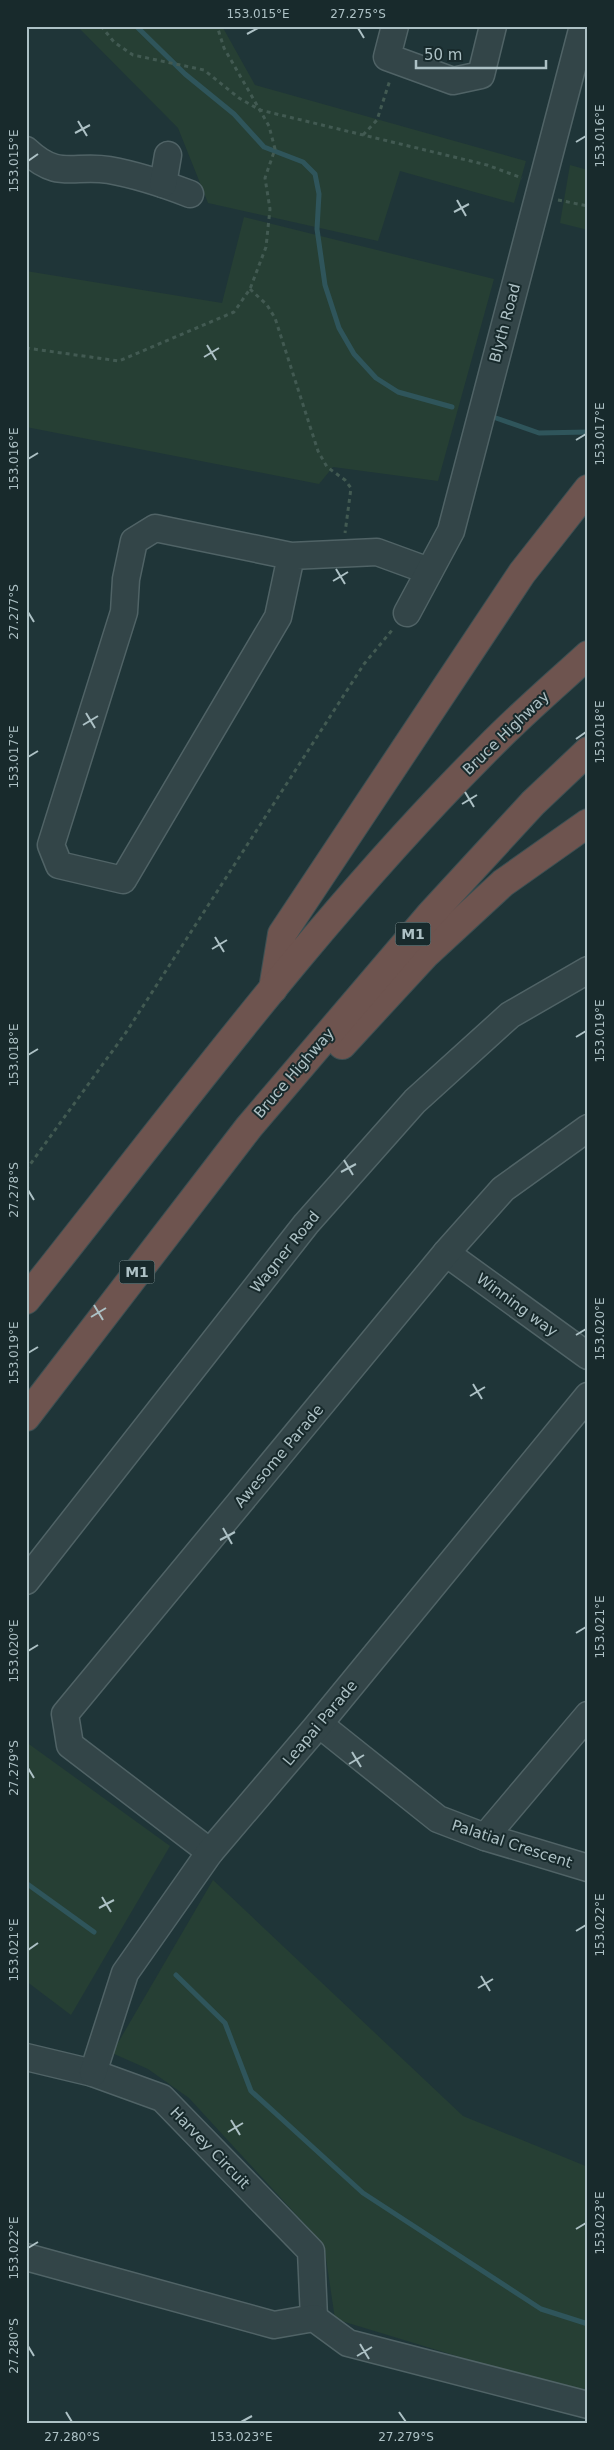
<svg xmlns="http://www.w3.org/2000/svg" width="614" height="2450" viewBox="0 0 614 2450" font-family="'DejaVu Sans',sans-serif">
  <rect width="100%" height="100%" fill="#1f3538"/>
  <!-- green -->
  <g fill="#263f34">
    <polygon points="77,26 222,26 255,85 526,161 514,203 400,171 378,241 208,203 178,128"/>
    <polygon points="570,165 588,170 588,230 560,223"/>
    <polygon points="244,217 494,279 438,481 333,467 319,484 26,427 26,271 222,303"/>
    <polygon points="26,1742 170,1846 71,2015 26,1981"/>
    <polygon points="213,1880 463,2116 588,2167 588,2396 335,2319 324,2245 189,2098 148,2069 112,2053"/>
  </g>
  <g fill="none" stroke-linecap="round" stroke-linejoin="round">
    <!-- stream -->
    <g stroke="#2f555b" stroke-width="5">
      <polyline points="136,26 185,74 234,114 264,147 303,162 315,174 319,194 317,229 325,285 339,328 354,354 376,378 398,392 452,407"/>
      <polyline points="496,418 539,433 588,432"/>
      <polyline points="26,1883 94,1932"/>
      <polyline points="176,1975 225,2023 251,2091 363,2193 541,2309 588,2324"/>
    </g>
    <!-- minor casing -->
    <g stroke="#506366" stroke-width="29">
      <g id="minor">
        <polyline points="395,26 387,57 453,81 481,75 493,26"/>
        <path d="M 26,150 C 59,181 73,164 109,170 C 137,175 164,184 190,194"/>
        <polyline points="163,184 168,155"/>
        <polyline points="291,556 155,528 134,541 126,579 124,612 51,845 59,865 123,880 278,617 291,556 377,552 429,571"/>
        <polyline points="407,613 451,531 583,26"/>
        <polyline points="446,1253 588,1356"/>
        <polyline points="26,1581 306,1224 415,1101 510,1015 588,970"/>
        <polyline points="319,1724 438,1819 485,1837 588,1868"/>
        <polyline points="485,1837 588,1715"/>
        <polyline points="210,1852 70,1745 65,1714 446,1253 503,1189 588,1128"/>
        <polyline points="26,2057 93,2073 162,2098 311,2251 314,2318"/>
        <polyline points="93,2073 125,1973 210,1852 319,1724 588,1396"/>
        <polyline points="26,2257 274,2325 314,2318 348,2343 588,2405"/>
      </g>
    </g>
    <!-- highway casing -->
    <g stroke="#3d5053" stroke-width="30">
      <g id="highway">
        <polyline points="273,989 282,934 522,573 588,489"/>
        <polyline points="342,1045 425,955 503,883 588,823"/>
        <path d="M 26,1300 C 175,1113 318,918 487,749 C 519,716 554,686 588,655"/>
        <polyline points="26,1417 249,1127 429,916 533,803 588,751"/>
      </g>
    </g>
    <!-- path -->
    <g stroke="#425a52" stroke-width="3" stroke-dasharray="4 4" stroke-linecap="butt">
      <polyline points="101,26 114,42 133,55 204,70 239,98 260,110 487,165 522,178"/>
      <polyline points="363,135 377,120 390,80"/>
      <polyline points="558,200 588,206"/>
      <polyline points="250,289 267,305 275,318 318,451 327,467 345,480 351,488 345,533"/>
      <polyline points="26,348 119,361 234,312 250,289 266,247 270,209 265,178 275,149 269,126 224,48 217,26"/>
      <polyline points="26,1170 127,1031 364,664 393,629"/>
    </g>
    <!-- minor -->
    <use href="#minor" stroke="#334548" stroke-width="26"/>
    <!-- highway -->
    <use href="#highway" stroke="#6e544f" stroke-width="28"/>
  </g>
  <!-- ticks -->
  <path fill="none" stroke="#adc1c5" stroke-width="2" d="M 358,28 L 364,38M 247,34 L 258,28M 78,121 L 87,136M 75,133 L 90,125M 576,142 L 586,136M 28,161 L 38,154M 457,200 L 466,216M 454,212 L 469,204M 207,345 L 216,360M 204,357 L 219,348M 576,440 L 586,434M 28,459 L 38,453M 336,569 L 345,584M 333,581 L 348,572M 28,612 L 34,622M 86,713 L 95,728M 83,725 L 98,716M 576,739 L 586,732M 28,757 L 38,751M 465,792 L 474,807M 462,804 L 477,795M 215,937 L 224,952M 212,949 L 227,940M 576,1037 L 586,1031M 28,1055 L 38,1049M 344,1160 L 353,1175M 341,1172 L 356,1164M 28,1190 L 34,1200M 94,1305 L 103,1320M 91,1317 L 106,1308M 576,1335 L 586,1329M 28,1353 L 38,1347M 473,1384 L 482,1399M 470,1396 L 485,1387M 223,1528 L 232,1544M 220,1540 L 235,1532M 576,1633 L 586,1627M 28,1651 L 38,1645M 352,1752 L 361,1767M 349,1764 L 364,1755M 28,1768 L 34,1778M 102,1897 L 111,1912M 99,1908 L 114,1900M 576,1931 L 586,1925M 28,1950 L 38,1943M 481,1976 L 490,1991M 478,1988 L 493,1979M 231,2120 L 240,2135M 228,2132 L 243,2123M 576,2229 L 586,2223M 28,2248 L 38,2242M 360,2344 L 369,2359M 28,2346 L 34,2356M 357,2356 L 372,2347M 66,2412 L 72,2422M 399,2412 L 406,2422M 241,2422 L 252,2416"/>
  <g text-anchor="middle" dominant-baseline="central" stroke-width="4" stroke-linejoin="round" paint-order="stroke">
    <!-- shield labels -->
    <g fill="#182a2c" stroke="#809497" stroke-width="1">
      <rect x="395.5" y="922.5" width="35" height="23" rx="4"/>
      <rect x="119.5" y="1260.5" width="35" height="23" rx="4"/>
    </g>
    <g font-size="14" font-weight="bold" fill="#adc1c5">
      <text x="413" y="934">M1</text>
      <text x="137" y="1272">M1</text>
    </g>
    <!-- street labels -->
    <g font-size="15" fill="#adc1c5" stroke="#182a2c">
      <text transform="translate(505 323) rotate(-75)">Blyth Road</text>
      <text transform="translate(506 733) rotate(-44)">Bruce Highway</text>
      <text transform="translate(294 1073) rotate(-49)">Bruce Highway</text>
      <text transform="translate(285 1252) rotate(-51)">Wagner Road</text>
      <text transform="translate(517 1305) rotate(36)">Winning way</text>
      <text transform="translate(279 1456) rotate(-50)">Awesome Parade</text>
      <text transform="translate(320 1723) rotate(-50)">Leapai Parade</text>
      <text transform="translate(512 1844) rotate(18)">Palatial Crescent</text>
      <text transform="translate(210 2148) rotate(46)">Harvey Circuit</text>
    </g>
  </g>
  <!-- border -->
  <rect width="614" height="2450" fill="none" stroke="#182a2c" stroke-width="55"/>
  <!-- scale -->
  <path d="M416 60v8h130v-8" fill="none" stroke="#adc1c5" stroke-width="2.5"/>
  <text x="424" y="60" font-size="15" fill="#adc1c5" stroke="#182a2c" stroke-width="4" paint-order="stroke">50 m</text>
  <rect x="28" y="28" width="558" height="2394" fill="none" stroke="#adc1c5" stroke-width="2"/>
  <g font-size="12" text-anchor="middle" fill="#adc1c5">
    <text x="258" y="18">153.015°E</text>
    <text x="358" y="18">27.275°S</text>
    <text transform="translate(600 136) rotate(-90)" y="4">153.016°E</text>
    <text transform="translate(14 161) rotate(-90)" y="4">153.015°E</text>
    <text transform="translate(600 434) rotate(-90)" y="4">153.017°E</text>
    <text transform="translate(14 459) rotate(-90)" y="4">153.016°E</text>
    <text transform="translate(14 612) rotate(-90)" y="4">27.277°S</text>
    <text transform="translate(600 732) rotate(-90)" y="4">153.018°E</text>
    <text transform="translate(14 757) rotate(-90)" y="4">153.017°E</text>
    <text transform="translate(600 1031) rotate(-90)" y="4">153.019°E</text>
    <text transform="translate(14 1055) rotate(-90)" y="4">153.018°E</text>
    <text transform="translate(14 1190) rotate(-90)" y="4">27.278°S</text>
    <text transform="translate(600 1329) rotate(-90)" y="4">153.020°E</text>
    <text transform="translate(14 1353) rotate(-90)" y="4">153.019°E</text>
    <text transform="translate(600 1627) rotate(-90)" y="4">153.021°E</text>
    <text transform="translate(14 1651) rotate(-90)" y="4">153.020°E</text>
    <text transform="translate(14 1768) rotate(-90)" y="4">27.279°S</text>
    <text transform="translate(600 1925) rotate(-90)" y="4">153.022°E</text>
    <text transform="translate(14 1950) rotate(-90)" y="4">153.021°E</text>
    <text transform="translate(600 2223) rotate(-90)" y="4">153.023°E</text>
    <text transform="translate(14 2248) rotate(-90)" y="4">153.022°E</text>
    <text transform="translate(14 2346) rotate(-90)" y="4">27.280°S</text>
    <text x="72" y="2441">27.280°S</text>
    <text x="241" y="2441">153.023°E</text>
    <text x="406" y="2441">27.279°S</text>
  </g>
</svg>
